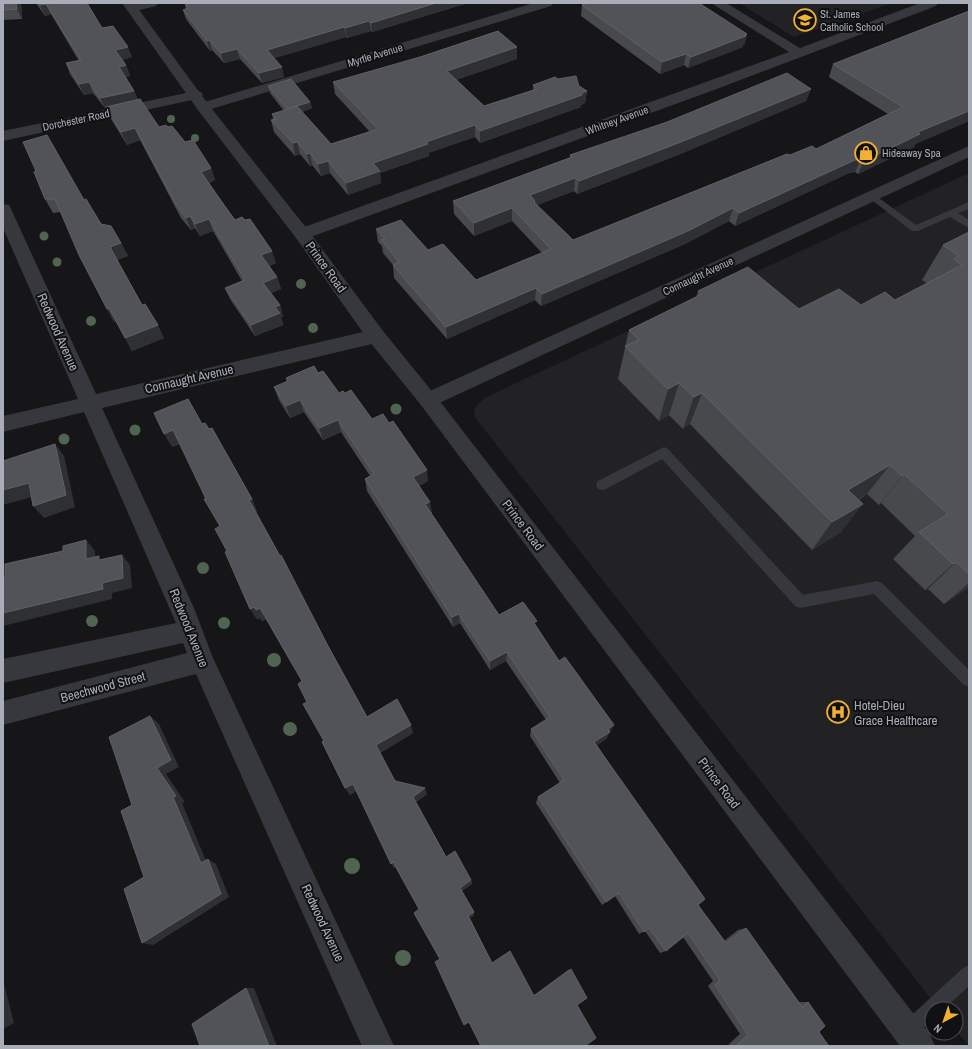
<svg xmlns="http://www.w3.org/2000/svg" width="972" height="1049" viewBox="0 0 972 1049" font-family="'Archivo Narrow',sans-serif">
  <rect width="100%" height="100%" fill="#161618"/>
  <!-- built -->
  <g fill="#222225">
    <polygon points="739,3 892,3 794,37"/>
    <polygon points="969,173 969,1046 956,1031 956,1009 939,1009 474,416 475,408 484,398"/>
  </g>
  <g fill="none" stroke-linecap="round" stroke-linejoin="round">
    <!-- service -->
    <g fill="#37383d" fill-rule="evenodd">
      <polygon points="872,193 916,225 969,202 969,209 958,213 969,220 969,228 950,217 918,231 912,231 869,198 869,194"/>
      <polygon points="664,447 668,449 803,595 877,581 882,583 969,670 969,687 964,685 874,594 800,608 795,606 662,459 606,489 602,490 598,489 596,485 598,481"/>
      <polygon points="969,965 969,986 944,1009 932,1009 932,1020 914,1036 908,1039 902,1036 899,1030 902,1024 963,968"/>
    </g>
    <!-- minor -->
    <g fill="#37383d" fill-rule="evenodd">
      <polygon points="137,3 158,3 156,6 132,12 126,8 128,5"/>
      <polygon points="534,3 553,3 551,6 208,110 198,110 196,107 198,104"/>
      <polygon points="711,3 726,3 800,48 920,3 938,3 936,6 714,90 308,238 302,239 296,238 294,234 296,230 789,52"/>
      <polygon points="196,91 201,92 203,95 201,98 3,141 3,131"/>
      <polygon points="969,146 969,157 435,405 428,408 421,405 418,400 421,395"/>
      <polygon points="3,204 9,205 11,209 96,394 376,329 383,331 385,336 383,341 376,343 102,408 194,608 213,658 394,1046 362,1046 196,674 3,725 3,701 187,653 183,643 3,683 3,659 176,623 84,412 3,432 3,416 78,399 3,228"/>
    </g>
    <!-- tertiary -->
    <polygon fill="#37383d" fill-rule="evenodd" points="122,3 134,3 208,104 308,230 383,331 435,395 930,1035 935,1046 900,1046 421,405 369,341 296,238 198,110"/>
  </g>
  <!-- trees -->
  <g fill="#506452">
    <circle cx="171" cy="119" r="4"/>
    <circle cx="195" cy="138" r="4"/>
    <circle cx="44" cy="236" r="4.5"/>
    <circle cx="57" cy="262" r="4.5"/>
    <circle cx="301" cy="284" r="5"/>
    <circle cx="91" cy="321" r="5"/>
    <circle cx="313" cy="328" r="5"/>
    <circle cx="396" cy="409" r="5.5"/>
    <circle cx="135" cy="430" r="5.5"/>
    <circle cx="64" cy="439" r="5.5"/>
    <circle cx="203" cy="568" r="6"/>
    <circle cx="92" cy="621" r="6"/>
    <circle cx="224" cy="623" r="6"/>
    <circle cx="274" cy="660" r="7"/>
    <circle cx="290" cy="729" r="7"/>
    <circle cx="352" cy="866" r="8"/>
    <circle cx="403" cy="958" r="8"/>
  </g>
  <!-- wall -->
  <g fill="#47494d">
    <polygon points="3,3 21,3 22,19 3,20"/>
    <polygon points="36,3 87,3 102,28 132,57 122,60 126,65 130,76 126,77 134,91 138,100 159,127 168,127 185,142 211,168 215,180 209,183 235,220 276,263 269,266 277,277 281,289 271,293 280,305 283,317 281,317 283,325 255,336 230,299 225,288 242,281 213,231 200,236 195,228 191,230 181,218 140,140 127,145 111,119 106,108 105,108 93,93 84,95 70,74 66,63 79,61 51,14 45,16"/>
    <polygon points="189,3 468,3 372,32 371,31 347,38 346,37 274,58 284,77 262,83 240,59 224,63 212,50 210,51 186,19 183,10 186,9 185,5 190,4"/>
    <polygon points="582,5 747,34 744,45 743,45 743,47 688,68 684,65 660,74 581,16"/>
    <polygon points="969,11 969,121 915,144 914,147 858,174 855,172 849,173 735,226 729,221 685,244 541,306 535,300 447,339 394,278 393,265 383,253 382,246 378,242 376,229 428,250 476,280 542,253 512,221 474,236 454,214 453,201 570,158 570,155 811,89 806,101 678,155 577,194 574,191 537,205 573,240 790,155 816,149 888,114 829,77 833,64"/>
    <polygon points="517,47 517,59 456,80 484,106 533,90 533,85 558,79 579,86 587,91 585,103 581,105 581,107 480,143 475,137 428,153 429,156 380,173 381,183 348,195 330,173 321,176 312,165 310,166 300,154 295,156 274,132 271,120 273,119 272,114 284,111 270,93 268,86 310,102 312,108 302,112 331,144 370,132 335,94 333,82"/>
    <polygon points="34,172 84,200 101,224 121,243 128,256 117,260 142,305 164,338 132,351 116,321 114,322 107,309 61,212 53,213 45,199"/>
    <polygon points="969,232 969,587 944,604 928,589 925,590 893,559 915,536 881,503 879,505 867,494 859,500 841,532 812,550 690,424 683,429 669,415 659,421 618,379 629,330 696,297 698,291 799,309 861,305 895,300 927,283 922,280 943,245"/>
    <polygon points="318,373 339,393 345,393 372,419 428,481 419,486 432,513 431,513 499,615 536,626 559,661 610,733 609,733 606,739 597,745 698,905 724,941 738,930 746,928 799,1002 808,1002 819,1032 826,1046 730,1046 729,1044 740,1034 708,986 713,981 683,937 666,951 660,953 645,931 639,934 615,896 602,905 536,803 538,797 560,783 530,736 531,729 546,720 506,661 490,670 460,623 453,627 367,491 365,479 370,476 341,432 323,440 304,412 290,418 279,400 274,387 287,382 286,378"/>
    <polygon points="202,424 209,429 252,499 257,512 256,512 328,646 367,717 413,733 380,753 395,781 427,794 416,802 446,857 471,880 472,884 462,891 474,912 474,915 470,918 492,963 534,995 568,970 571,969 577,1005 596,1038 440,959 419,909 396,867 394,868 356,791 350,795 345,788 324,741 307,702 302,681 266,619 262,621 260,618 257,619 250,609 227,551 220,527 180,444 172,447"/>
  </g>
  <!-- shaded-wall -->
  <g fill="#2f3033">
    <polygon points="16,3 21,3 22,19 17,9"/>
    <polygon points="436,3 468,3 372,32 371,23"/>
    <polygon points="46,4 51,14 45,16 40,5"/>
    <polygon points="369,21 371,31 347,38 345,28"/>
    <polygon points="344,27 346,37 269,60 267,50"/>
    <polygon points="747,34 744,45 743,45 743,47 688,68 691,57"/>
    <polygon points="209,40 212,50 210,51 207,41"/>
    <polygon points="128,47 132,57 120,61 115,50"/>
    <polygon points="517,47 517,59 447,83 447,71"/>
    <polygon points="237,49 240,59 224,63 221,53"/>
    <polygon points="686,54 684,65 660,74 662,62"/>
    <polygon points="126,65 130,76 123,78 119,67"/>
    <polygon points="282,67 284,77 262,83 259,73"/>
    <polygon points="89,82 93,93 84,95 79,84"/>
    <polygon points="811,89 806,101 678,155 577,194 579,181"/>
    <polygon points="134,91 138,101 105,108 100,98"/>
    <polygon points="587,91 585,103 581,105 581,107 480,143 480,131"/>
    <polygon points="310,102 312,108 289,116 287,109"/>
    <polygon points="969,111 969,121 915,144 914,147 858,174 864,161 918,132"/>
    <polygon points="475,125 475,137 428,153 429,156 380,173 381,183 348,195 346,183 373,163 426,142"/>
    <polygon points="135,128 140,140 127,145 121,132"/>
    <polygon points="297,142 300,154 295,156 293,143"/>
    <polygon points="310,153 312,165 310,166 307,154"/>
    <polygon points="861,159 855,172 849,173 735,226 739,213 855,160"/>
    <polygon points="328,161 330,173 321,176 318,164"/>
    <polygon points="211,168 215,180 205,184 201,172"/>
    <polygon points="575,178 574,191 535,206 530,195"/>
    <polygon points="512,208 512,221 474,236 474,223"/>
    <polygon points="733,208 729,221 685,244 541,306 542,294"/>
    <polygon points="190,216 195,228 191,230 186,218"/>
    <polygon points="209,219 213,231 200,236 195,224"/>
    <polygon points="121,243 128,256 116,260 110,247"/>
    <polygon points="272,251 276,263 265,267 261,255"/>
    <polygon points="277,277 281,289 267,295 263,283"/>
    <polygon points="536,288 535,300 447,339 446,327"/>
    <polygon points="280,305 283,317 281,317 283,325 255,336 251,325 275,307"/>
    <polygon points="109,308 116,321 114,322 107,309"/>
    <polygon points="158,325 164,338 132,351 125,338"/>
    <polygon points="679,383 669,415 659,421 668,389"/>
    <polygon points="702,393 690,424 683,429 694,397"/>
    <polygon points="300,400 304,412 290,418 286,406"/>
    <polygon points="338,420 341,432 323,440 319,428"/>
    <polygon points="173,430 181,444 172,447 164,434"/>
    <polygon points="55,444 64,456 75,507 44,518 33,506"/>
    <polygon points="890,465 867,494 828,519 848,490"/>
    <polygon points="427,470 428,481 414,488 413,477"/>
    <polygon points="904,474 881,503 879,505 902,476"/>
    <polygon points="29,483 39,495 3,505 3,490"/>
    <polygon points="252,499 257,512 255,513 249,500"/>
    <polygon points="430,502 432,513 427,516 425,504"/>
    <polygon points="863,504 841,532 812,550 832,522"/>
    <polygon points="86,540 95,551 96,569 86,559"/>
    <polygon points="122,555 130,565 132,588 112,593 112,599 3,626 3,613 102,583"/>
    <polygon points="956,562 928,589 925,590 953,564"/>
    <polygon points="969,583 969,587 944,604"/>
    <polygon points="254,607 260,608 266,619 262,621 260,618 257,619 250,609"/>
    <polygon points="459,614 460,623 453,627 452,617"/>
    <polygon points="507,652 506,661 490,670 490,661"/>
    <polygon points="150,716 159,724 179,767 166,774 185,802 182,803 209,868 201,863 157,768"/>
    <polygon points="411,725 413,733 379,753 376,745"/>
    <polygon points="614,725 606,739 591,749 594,742 608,729"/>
    <polygon points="353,784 357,790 350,795 345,788"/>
    <polygon points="425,788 427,794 415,803 413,797"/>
    <polygon points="208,859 216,864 229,897 153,945 142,943"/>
    <polygon points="393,862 396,866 394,868 391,864"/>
    <polygon points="471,880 472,884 461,892 460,888"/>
    <polygon points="474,912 474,915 469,919 468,916"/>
    <polygon points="3,980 14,1023 3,1029"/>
    <polygon points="246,988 254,988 277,1046 269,1046"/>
  </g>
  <!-- building -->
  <g fill="#525359" stroke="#5f6168">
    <polygon points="3,3 16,3 17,9 3,10"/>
    <polygon points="39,3 87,3 102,28 113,26 128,47 115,50 126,65 119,67 134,91 100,98 89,82 79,84 66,63 81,60 46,4 40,5"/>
    <polygon points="193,3 436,3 371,23 369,21 345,28 344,27 267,50 282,67 259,73 237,49 221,53 209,40 207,41 183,10 188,8 185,5"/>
    <polygon points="587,3 699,3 747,34 744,35 746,36 691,57 686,54 662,62 582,5"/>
    <polygon points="969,11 969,111 918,132 920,134 864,161 861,159 855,160 739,213 733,208 688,231 542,294 536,288 446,327 393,265 399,262 381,240 385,239 376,229 401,220 428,250 443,244 476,280 551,249 512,208 474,223 453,201 572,157 570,155 667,122 787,73 811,89 681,142 579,181 575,178 530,195 535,201 534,202 573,240 787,154 790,155 812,146 816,149 903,107 833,64"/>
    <polygon points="498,31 517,47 447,71 484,106 537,89 533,85 555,77 558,79 576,76 579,86 587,91 582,93 582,95 480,131 475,125 426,142 428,144 373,163 380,171 346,183 328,161 318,164 310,153 307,154 297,142 293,143 271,120 276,119 272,114 297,106 331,144 378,129 333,82 420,57"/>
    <polygon points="291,79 310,102 287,109 268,86"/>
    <polygon points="140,99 159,127 166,125 168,127 172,126 185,142 193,140 211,168 201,172 224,205 235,220 242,217 245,220 250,219 272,251 261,255 277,277 263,283 280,305 275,307 280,313 251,325 225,288 245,280 209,219 195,224 190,216 186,218 177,206 135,128 121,132 106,107"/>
    <polygon points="47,135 84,200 86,199 101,224 111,226 121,243 110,247 142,305 145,304 158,325 125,338 109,308 107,309 79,255 55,199 45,199 34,172 36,171 23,142"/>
    <polygon points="969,232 969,574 956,562 953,564 919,532 948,514 904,474 902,476 890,465 848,490 863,504 832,522 702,393 694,397 679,383 668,389 625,346 639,340 629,330 702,294 698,291 748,267 799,309 839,289 861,305 885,292 895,300 962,265 954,259 959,256 943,245"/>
    <polygon points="314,366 318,373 323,371 339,393 343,391 345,393 351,390 372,419 383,414 389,423 393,421 427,470 413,477 430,502 425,504 499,615 523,602 537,621 534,623 559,661 565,657 614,725 608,729 610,732 594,742 705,899 698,905 726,943 746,928 802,1007 808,1002 825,1026 819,1032 828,1045 826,1046 737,1046 737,1045 748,1035 715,985 720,980 688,933 666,951 649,928 644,932 619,893 606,902 538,797 564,780 531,729 550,717 507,652 490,661 459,614 452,617 365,479 374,474 338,420 319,428 300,400 286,406 274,387 288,381 286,378"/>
    <polygon points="188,399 202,424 205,423 209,429 212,428 252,499 249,500 280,556 281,555 328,646 367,717 397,699 411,725 376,745 395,781 425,788 413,797 446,857 455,851 471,880 460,888 474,912 468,916 492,963 510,951 534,996 571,969 587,998 577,1005 596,1038 585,1046 481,1046 469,1022 464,1025 435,962 440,959 414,913 419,909 393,862 391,864 353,784 345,788 322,742 324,741 303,704 307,702 298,684 302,681 260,608 256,610 254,607 250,609 225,552 227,551 215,529 220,526 204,499 206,499 173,430 164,434 154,413"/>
    <polygon points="55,444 66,495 33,506 29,483 3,490 3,461"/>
    <polygon points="86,540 86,559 99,556 99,560 122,555 123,578 102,583 103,589 3,613 3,578 5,577 5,564 63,551 63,546"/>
    <polygon points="150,716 171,760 157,768 176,796 173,797 201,863 208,859 221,894 142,943 124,889 144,877 121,811 132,805 109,737"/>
    <polygon points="246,988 269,1046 200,1046 192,1024"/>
  </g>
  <!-- icons -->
  <defs>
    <g id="school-ring" transform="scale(1.15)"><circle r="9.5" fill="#111113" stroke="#f2b134" stroke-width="1.5"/><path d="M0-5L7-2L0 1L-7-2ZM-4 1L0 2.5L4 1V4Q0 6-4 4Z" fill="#f2b134"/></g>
    <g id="shop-ring" transform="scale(1.15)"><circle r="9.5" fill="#111113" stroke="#f2b134" stroke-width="1.5"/><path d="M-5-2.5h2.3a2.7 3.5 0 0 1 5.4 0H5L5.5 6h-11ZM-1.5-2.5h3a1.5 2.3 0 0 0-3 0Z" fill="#f2b134"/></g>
    <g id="hospital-ring" transform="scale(1.15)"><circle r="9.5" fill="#111113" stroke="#f2b134" stroke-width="1.5"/><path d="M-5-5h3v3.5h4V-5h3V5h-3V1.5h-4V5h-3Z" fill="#f2b134"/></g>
  </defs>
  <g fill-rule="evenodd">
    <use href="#school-ring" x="805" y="20"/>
    <use href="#shop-ring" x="866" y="153"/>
    <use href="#hospital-ring" x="838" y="712"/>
  </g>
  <g text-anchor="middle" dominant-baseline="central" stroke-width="4" stroke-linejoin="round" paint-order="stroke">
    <!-- far-poi labels -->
    <g font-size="11" fill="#a8adb8" stroke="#111113" text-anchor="start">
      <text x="820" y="14">St. James<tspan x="820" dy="13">Catholic School</tspan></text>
      <text x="882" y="153">Hideaway Spa</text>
    </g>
    <!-- far-street labels -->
    <g font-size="11" fill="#a8adb8" stroke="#111113">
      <text transform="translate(375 55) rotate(-17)">Myrtle Avenue</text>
      <text transform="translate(76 120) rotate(-12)">Dorchester Road</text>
      <text transform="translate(617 120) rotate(-20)">Whitney Avenue</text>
      <text transform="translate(698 276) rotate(-25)">Connaught Avenue</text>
    </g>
    <!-- street labels -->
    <g font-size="13" fill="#a8adb8" stroke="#111113">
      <text transform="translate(326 267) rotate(54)">Prince Road</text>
      <text transform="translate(58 332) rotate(66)">Redwood Avenue</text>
      <text transform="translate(189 379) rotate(-13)">Connaught Avenue</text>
      <text transform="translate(523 525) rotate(53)">Prince Road</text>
      <text transform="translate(189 628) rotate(68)">Redwood Avenue</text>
      <text transform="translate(103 687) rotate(-15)">Beechwood Street</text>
      <text transform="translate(719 783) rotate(53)">Prince Road</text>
      <text transform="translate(323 923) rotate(65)">Redwood Avenue</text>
    </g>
    <!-- poi labels -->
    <g font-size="13" fill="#a8adb8" stroke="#111113" text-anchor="start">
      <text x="854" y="705">Hotel-Dieu<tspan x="854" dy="15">Grace Healthcare</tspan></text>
    </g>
  </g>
  <!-- border -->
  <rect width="972" height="1049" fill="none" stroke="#a8adb8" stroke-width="8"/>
  <!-- north arrow -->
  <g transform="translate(944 1021) rotate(220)"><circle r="19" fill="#111113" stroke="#4d4f55"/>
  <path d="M0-3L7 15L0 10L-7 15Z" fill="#f2b134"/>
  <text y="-6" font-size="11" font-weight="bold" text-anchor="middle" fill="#a8adb8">N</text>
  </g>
</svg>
